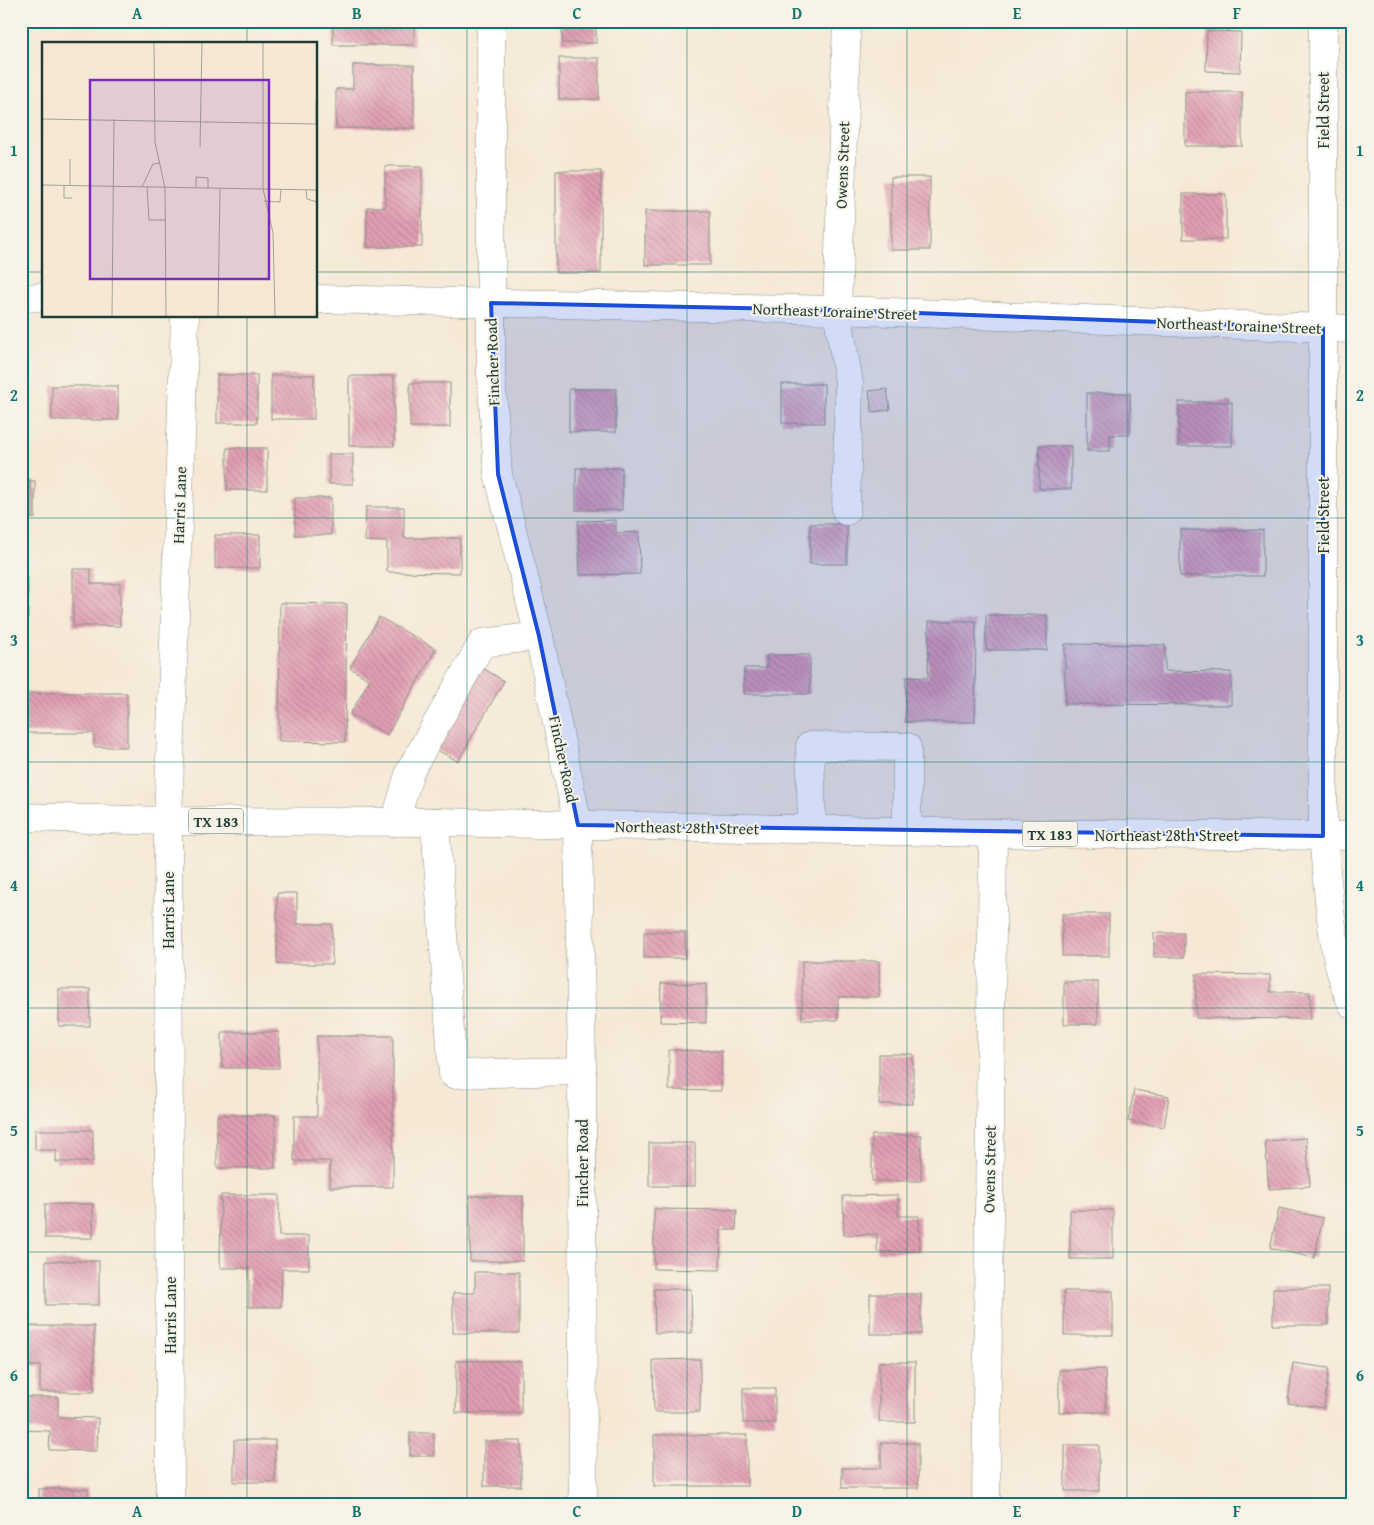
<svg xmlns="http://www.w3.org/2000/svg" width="1374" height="1525" viewBox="0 0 1374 1525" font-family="'Gentium Book Plus',serif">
  <defs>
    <pattern id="building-back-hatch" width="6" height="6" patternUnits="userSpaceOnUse" patternTransform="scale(1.25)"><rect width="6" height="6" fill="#e29fb4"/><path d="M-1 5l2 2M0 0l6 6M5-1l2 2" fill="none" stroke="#b78393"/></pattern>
  </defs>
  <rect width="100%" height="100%" fill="#f7f3e8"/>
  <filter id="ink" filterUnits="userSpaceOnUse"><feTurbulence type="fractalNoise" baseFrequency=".02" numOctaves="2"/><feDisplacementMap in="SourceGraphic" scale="10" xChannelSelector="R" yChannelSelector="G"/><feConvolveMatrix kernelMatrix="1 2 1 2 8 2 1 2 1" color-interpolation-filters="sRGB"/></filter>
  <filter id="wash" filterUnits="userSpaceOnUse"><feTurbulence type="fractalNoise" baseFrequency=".0096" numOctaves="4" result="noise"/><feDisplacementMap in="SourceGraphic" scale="20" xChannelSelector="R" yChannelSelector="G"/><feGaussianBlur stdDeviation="1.12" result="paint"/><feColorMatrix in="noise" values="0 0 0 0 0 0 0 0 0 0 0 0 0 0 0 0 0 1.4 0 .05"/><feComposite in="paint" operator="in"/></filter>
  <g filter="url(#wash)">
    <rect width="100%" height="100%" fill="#f6e8d5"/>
    <g id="blocks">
      <!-- building -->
      <g fill="url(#building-back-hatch)">
        <rect x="333" y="21" width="81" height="24"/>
        <rect x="562" y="21" width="34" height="22"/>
        <polygon points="1207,31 1241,32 1240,72 1206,71"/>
        <rect x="559" y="58" width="40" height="41"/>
        <polygon points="353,65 414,65 414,128 336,128 336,89 353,89"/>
        <rect x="1185" y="92" width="57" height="54"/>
        <polygon points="385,166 422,166 422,247 367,247 367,207 385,207"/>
        <rect x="556" y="171" width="45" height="102"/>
        <rect x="891" y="177" width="39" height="73"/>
        <rect x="1183" y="194" width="43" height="45"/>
        <rect x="645" y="211" width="65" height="54"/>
        <rect x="217" y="375" width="40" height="48"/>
        <rect x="271" y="375" width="43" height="44"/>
        <rect x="349" y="376" width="45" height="70"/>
        <rect x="410" y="383" width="40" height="44"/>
        <rect x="782" y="384" width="42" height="39"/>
        <rect x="52" y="386" width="66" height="34"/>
        <rect x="569" y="389" width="47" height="43"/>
        <polygon points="887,389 890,410 872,412 869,391"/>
        <polygon points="1087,393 1130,393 1130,435 1110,435 1110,451 1087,451"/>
        <rect x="1179" y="402" width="53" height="44"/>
        <rect x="1039" y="446" width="32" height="43"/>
        <rect x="227" y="448" width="40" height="42"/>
        <rect x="329" y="454" width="24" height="30"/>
        <rect x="576" y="468" width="46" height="42"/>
        <rect x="21" y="481" width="14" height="37"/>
        <rect x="295" y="498" width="36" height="37"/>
        <polygon points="366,507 404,507 404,538 460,538 460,573 387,572 387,542 365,541"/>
        <polygon points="616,520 616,533 639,532 640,574 580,575 578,521"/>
        <rect x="810" y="524" width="37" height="40"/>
        <rect x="1180" y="530" width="83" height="46"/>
        <rect x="215" y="535" width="45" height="33"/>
        <polygon points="73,569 91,569 91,584 120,584 120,626 73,626"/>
        <rect x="21" y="578" width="7" height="40"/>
        <polygon points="280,603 347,604 345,742 279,741"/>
        <rect x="986" y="615" width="61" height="35"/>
        <polygon points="379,617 436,649 387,735 350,714 370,680 350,668"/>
        <polygon points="929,621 976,621 975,722 905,722 906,677 928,678"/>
        <polygon points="1065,644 1165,645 1165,671 1231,672 1231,705 1065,704"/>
        <polygon points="767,655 810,655 810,694 744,694 744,668 767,668"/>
        <polygon points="476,664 504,681 458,761 429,746"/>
        <polygon points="21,693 127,693 127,747 94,747 94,733 21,733"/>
        <polygon points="277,893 297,893 297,924 332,924 332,964 277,964"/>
        <rect x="1062" y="914" width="47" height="42"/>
        <rect x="644" y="932" width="41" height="26"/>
        <rect x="1154" y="933" width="30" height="24"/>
        <polygon points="802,961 879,961 879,997 838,997 838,1020 802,1020"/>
        <polygon points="1196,974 1270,975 1270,992 1310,992 1310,1019 1196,1018"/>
        <rect x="1064" y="982" width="34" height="42"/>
        <polygon points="661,983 706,984 706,1023 660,1022"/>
        <rect x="59" y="989" width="31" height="37"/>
        <rect x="222" y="1032" width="57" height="36"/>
        <polygon points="317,1036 393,1036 393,1187 330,1187 330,1161 294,1161 294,1116 317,1116"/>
        <polygon points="669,1050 722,1051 721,1091 669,1090"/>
        <rect x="879" y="1054" width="34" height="50"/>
        <polygon points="1134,1090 1169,1096 1164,1127 1128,1121"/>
        <rect x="217" y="1115" width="58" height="53"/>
        <polygon points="35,1130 93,1130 93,1162 56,1162 56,1150 35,1150"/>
        <rect x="872" y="1135" width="49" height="46"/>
        <polygon points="1306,1138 1310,1186 1269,1189 1265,1141"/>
        <rect x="649" y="1143" width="46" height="43"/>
        <polygon points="221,1195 279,1195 279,1236 309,1236 309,1269 282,1269 281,1307 249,1307 249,1268 220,1268"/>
        <polygon points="898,1195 898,1216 919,1216 920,1251 877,1252 877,1234 844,1235 843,1196"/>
        <rect x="470" y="1196" width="53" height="65"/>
        <rect x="45" y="1204" width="48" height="34"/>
        <polygon points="1279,1208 1323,1218 1314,1258 1270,1248"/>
        <polygon points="654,1209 737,1210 736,1230 721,1230 720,1270 654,1269"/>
        <rect x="1070" y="1210" width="43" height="49"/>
        <rect x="46" y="1261" width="53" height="44"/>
        <polygon points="475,1272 519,1272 519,1333 453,1333 453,1293 475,1293"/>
        <rect x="1273" y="1288" width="55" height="37"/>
        <polygon points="654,1289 691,1289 692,1333 655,1333"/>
        <rect x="1064" y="1291" width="49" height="44"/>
        <rect x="870" y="1294" width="51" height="40"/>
        <polygon points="21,1326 94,1326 94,1392 40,1392 40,1366 21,1366"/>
        <polygon points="700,1359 700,1412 654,1412 653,1360"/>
        <rect x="456" y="1361" width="65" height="52"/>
        <rect x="879" y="1362" width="36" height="60"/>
        <polygon points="1293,1363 1329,1368 1324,1408 1288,1403"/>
        <polygon points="1105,1369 1106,1412 1059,1412 1059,1370"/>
        <rect x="743" y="1388" width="32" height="35"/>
        <polygon points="21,1397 58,1397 58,1417 98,1418 97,1451 49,1450 50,1431 21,1430"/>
        <rect x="410" y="1433" width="24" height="23"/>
        <rect x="654" y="1435" width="93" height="51"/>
        <rect x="234" y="1440" width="41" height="42"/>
        <rect x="484" y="1441" width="37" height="45"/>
        <polygon points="881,1443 918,1443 918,1488 842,1488 842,1468 881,1468"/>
        <rect x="1065" y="1445" width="34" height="46"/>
        <rect x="39" y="1489" width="49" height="15"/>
      </g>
    </g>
  </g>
  <g filter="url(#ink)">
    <use href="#blocks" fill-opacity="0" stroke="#8a9284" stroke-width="1"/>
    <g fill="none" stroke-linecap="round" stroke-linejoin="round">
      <!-- minor casing -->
      <g stroke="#8a9284" stroke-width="29">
        <g id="minor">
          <polyline points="491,21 491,372 498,474 539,636 578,825 582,1071 583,1504"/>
          <path d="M 1323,21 L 1323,836 C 1328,885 1331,963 1353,1005"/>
          <polyline points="21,298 44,297"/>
          <polyline points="316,299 837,310 1353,329"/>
          <polyline points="846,511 849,383 837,310 847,21"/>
          <polyline points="395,822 410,771 482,643 539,636"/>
          <polyline points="435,822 453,1074 582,1071"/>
          <polyline points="812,829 810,746 907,747 907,830"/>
          <polyline points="170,1504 168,821 185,316"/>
          <polyline points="986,1504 993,833"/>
        </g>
      </g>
      <!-- major casing -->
      <g stroke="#8a9284" stroke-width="29">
        <polyline id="major" points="21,817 168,821 435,822 993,833 1353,836"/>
      </g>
      <!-- minor -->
      <use href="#minor" stroke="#fff" stroke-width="28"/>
      <!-- major -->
      <use href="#major" stroke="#fff" stroke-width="28"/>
    </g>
  </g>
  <!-- marked area -->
  <path fill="#1d4ed8" fill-opacity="0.2" stroke="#1d4ed8" stroke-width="4" stroke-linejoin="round" d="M 491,303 L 837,310 L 1323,328 L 1323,836 L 578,825 L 539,636 L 498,474 Z"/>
  <!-- grid -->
  <path fill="none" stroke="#0f766e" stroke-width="1" stroke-opacity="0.55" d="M 247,21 L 247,44M 467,21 L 467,1504M 687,21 L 687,1504M 907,21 L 907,1504M 1127,21 L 1127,1504M 21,272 L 44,272M 316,272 L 1353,272M 247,316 L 247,1504M 21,518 L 1353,518M 21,762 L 1353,762M 21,1008 L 1353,1008M 21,1252 L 1353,1252"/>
  <g text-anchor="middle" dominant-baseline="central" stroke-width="4" stroke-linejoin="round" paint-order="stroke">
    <!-- shield labels -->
    <g fill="#f7f3e8" stroke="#60746a" stroke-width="1">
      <rect x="188.5" y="808.5" width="55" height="25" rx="4"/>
      <rect x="1022.5" y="821.5" width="55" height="25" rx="4"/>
    </g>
    <g font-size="15" font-weight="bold" fill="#1f3d34">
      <text x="216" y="821">TX 183</text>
      <text x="1050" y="834">TX 183</text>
    </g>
    <!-- street labels -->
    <g font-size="16" fill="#1f3d34" stroke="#f7f3e8">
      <text transform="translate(1323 110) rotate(-90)">Field Street</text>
      <text transform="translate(842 165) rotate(-88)">Owens Street</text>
      <text transform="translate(835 311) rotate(2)">Northeast Loraine Street</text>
      <text transform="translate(1239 325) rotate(2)">Northeast Loraine Street</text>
      <text transform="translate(492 362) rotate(-92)">Fincher Road</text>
      <text transform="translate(179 505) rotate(-88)">Harris Lane</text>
      <text transform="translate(1323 515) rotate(-90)">Field Street</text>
      <text transform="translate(564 759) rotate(78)">Fincher Road</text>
      <text transform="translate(687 827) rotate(1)">Northeast 28th Street</text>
      <text x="1167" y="835">Northeast 28th Street</text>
      <text transform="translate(168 910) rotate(-90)">Harris Lane</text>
      <text transform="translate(582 1163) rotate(-90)">Fincher Road</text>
      <text transform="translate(989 1169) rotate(-89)">Owens Street</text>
      <text transform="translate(170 1315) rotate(-90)">Harris Lane</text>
    </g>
  </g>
  <!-- overview -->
  <g transform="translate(42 42)">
    <rect width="275" height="275" fill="#f6e8d5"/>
    <path fill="none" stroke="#a0a495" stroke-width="1" d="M 112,1 L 113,100 L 123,146 L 124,274M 221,1 L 221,147 L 231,191 L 233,274M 274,59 L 274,82M 0,77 L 275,82M 158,105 L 160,1M 28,117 L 28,144M 0,143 L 275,148M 22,144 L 22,156 L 30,156M 100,145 L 111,122 L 118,121M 105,145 L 107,178 L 124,178M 154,146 L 154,135 L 166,136 L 166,146M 264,148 L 265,157 L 275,160M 222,159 L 238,160 L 239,147M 70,274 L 72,77M 176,274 L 178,147"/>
    <path fill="#7b2cbf" fill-opacity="0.15" stroke="#7b2cbf" stroke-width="2.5" d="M 48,38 L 227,38 L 227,237 L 48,237 Z"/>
    <rect width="275" height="275" fill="none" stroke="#1f3d34" stroke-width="2.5"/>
  </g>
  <!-- margin -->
  <rect width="1374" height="1525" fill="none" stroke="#f7f3e8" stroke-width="55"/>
  <rect x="28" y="28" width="1318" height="1470" fill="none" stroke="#0f766e" stroke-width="2"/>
  <g font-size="16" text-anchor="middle" font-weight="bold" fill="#0f766e">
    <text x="137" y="19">A</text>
    <text x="357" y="19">B</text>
    <text x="577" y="19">C</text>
    <text x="797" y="19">D</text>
    <text x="1017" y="19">E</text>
    <text x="1237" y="19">F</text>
    <text x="14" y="156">1</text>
    <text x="1360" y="156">1</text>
    <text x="14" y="401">2</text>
    <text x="1360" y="401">2</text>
    <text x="14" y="646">3</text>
    <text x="1360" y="646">3</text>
    <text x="14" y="891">4</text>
    <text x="1360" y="891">4</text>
    <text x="14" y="1136">5</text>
    <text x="1360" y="1136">5</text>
    <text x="14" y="1381">6</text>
    <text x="1360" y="1381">6</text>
    <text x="137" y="1517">A</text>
    <text x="357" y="1517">B</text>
    <text x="577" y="1517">C</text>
    <text x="797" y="1517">D</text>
    <text x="1017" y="1517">E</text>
    <text x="1237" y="1517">F</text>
  </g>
</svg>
